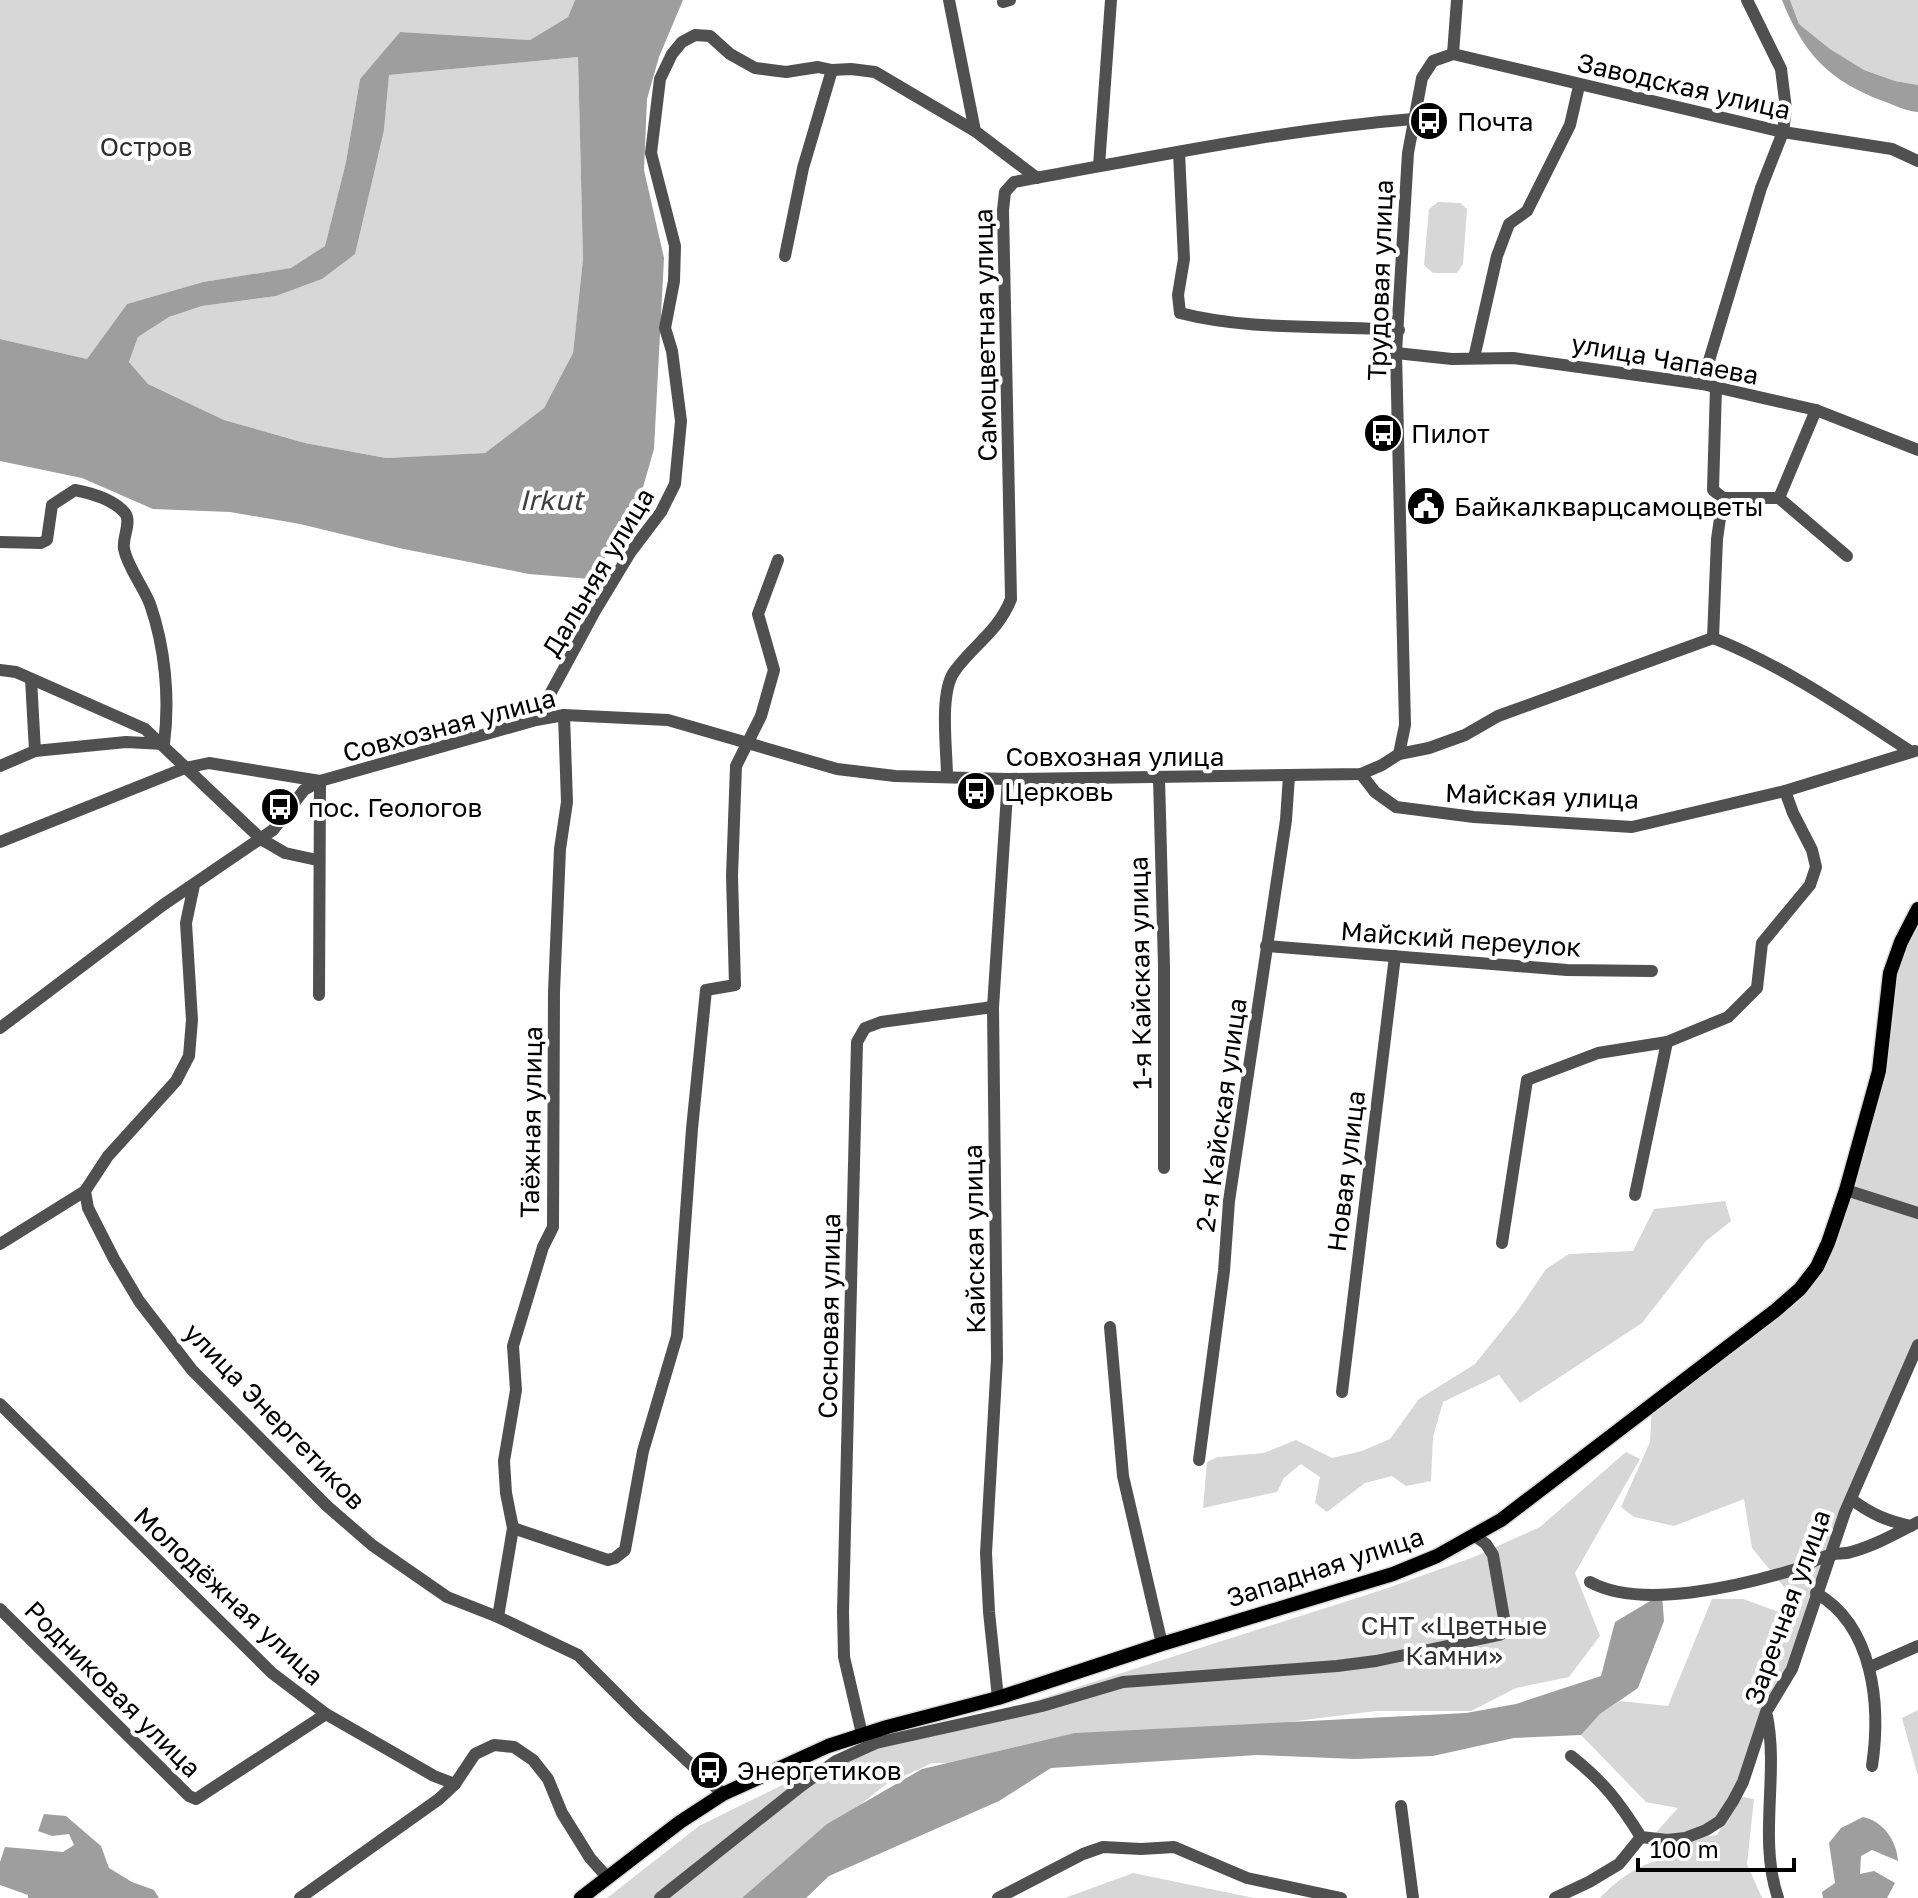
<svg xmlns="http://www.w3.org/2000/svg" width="1918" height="1898" viewBox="0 0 1918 1898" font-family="'Golos Text',sans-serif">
  <rect width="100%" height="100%" fill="#fff"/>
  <!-- green -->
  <g fill="#d7d7d7">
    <polygon points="0,0 575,0 568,17 530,40 400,32 360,79 346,162 325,246 292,268 203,282 127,304 87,359 0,339"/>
    <polygon points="1790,0 1918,0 1918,85 1895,81 1864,70 1830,49 1799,24"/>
    <polygon points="578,57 583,259 573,353 544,408 485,453 386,458 305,443 224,420 148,384 129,362 138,337 169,317 202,306 276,296 322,279 384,130 389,75"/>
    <polygon points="1438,202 1460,203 1467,209 1463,264 1457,273 1433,273 1424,265 1429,209"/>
    <polygon points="1918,911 1918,1345 1845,1511 1792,1669 1766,1712 1743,1782 1706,1830 1651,1838 1678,1808 1646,1802 1581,1735 1600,1714 1620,1701 1668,1706 1712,1599 1743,1599 1779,1612 1788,1592 1752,1548 1744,1499 1674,1526 1634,1517 1621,1507 1650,1442 1652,1406 1817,1267 1872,1092 1886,992"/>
    <polygon points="1725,1201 1731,1221 1706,1241 1642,1323 1520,1403 1499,1375 1443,1402 1433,1437 1431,1481 1406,1486 1392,1476 1365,1483 1327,1512 1315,1503 1320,1477 1301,1464 1284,1478 1277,1492 1203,1508 1207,1462 1218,1457 1264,1453 1296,1440 1332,1458 1362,1451 1390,1439 1419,1399 1475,1364 1519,1309 1546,1269 1569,1254 1633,1251 1654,1209"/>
    <polygon points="1626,1452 1640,1459 1575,1573 1600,1636 1569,1677 1516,1688 1471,1711 1376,1711 961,1763 932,1763 885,1785 775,1873 748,1898 607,1898 699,1826 858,1748 984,1717 1382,1590 1474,1557 1540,1527"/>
    <polygon points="1918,1710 1918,1776 1902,1718"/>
    <path d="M 1738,1796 L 1754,1799 L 1747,1864 L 1762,1898 L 1600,1898 C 1617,1880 1643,1860 1669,1859 L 1675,1841 L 1717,1835 Z"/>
    <polygon points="1133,1873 1254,1898 1065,1898"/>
  </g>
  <!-- water -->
  <g fill="#9e9e9e" fill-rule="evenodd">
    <path d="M 575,0 L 683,0 L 659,57 L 647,99 L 644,170 L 664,258 L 654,449 L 635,515 L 590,579 L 529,574 L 399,548 L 300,524 L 230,512 L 153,509 L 82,478 L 0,461 L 0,339 L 87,359 L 127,304 L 203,282 L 291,268 L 325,246 L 346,162 L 360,79 L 400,32 L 530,40 L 568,17 ZM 578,57 L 583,259 L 573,353 L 544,408 L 485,453 L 386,458 L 305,443 L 224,420 L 148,384 L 129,362 L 138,337 L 169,317 L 202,306 L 276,296 L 322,279 L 355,254 L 384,130 L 389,75 Z"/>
    <path d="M 1782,0 L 1790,0 L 1799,24 L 1830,49 L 1864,70 L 1895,81 L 1918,85 L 1918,112 C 1906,111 1894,105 1883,101 C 1829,81 1803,53 1782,0 Z"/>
    <polygon points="1662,1594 1664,1621 1638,1688 1600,1714 1581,1735 1514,1738 1433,1756 1355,1759 1257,1755 1051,1768 999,1801 829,1876 806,1898 742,1898 827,1824 922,1769 1075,1733 1466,1713 1516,1704 1601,1676 1615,1622"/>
    <polygon points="44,1814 66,1816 101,1846 109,1868 132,1882 154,1890 159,1898 28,1898 28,1895 0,1885 0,1862 5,1847 63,1852 74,1845 69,1834 52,1836 38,1831"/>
    <path d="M 1863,1817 C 1883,1821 1897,1841 1898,1861 L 1872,1850 L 1861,1856 L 1860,1874 L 1874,1871 L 1895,1883 L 1887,1898 L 1823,1898 L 1822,1892 L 1835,1883 L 1829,1843 L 1841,1828 Z"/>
  </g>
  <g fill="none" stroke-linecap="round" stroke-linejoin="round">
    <!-- major casing -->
    <g stroke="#dbdbdb" stroke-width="17">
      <polyline id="major" points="581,1898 680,1822 723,1794 828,1746 887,1727 998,1698 1162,1644 1393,1574 1437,1556 1501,1520 1776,1310 1800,1289 1817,1267 1828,1243 1846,1190 1879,1071 1890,973 1901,942 1918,909"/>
    </g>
    <!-- minor -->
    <g stroke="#505050" stroke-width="12">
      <polyline points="949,0 975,131"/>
      <polyline points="1003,2 1010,0"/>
      <polyline points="1453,54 1457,0"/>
      <path d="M 1179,152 L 1184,259 L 1178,295 L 1180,313 C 1250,331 1327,325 1399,330"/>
      <polyline points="1099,166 1111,0"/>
      <polyline points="785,256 803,168 832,70"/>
      <polyline points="1396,353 1452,359 1513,358 1702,384 1816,410 1918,450"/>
      <polyline points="1474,358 1497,256 1509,224 1527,211 1570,125 1579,86"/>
      <polyline points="1702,384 1761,188 1783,132 1786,109 1781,69 1747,0"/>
      <polyline points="1716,387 1713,490 1723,498"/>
      <polyline points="1779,498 1847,556"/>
      <path d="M 0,542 L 41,543 L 47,540 L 52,505 L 75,490 C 91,493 114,500 125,513 C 132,522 122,538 124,549 C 128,568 143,586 150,604 C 165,647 170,698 164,744 L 126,742 L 35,751 L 0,766"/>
      <polyline points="1713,638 1717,539 1723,498 1779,498 1816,410"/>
      <polyline points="0,670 16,672 145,729 261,839 285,853 317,860"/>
      <polyline points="31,679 35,751"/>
      <polyline points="536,720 595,611 630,553 661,512 675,484 681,421 672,351 665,328 674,281 675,246 651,153 660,79 672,54 682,42 695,35 710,36 730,54 755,68 786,72 818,67 832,70 851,69 875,72 975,131 1037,178"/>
      <polyline points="1399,754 1405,725 1396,353 1408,153 1422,78 1433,61 1453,54 1783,132 1892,149 1918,161"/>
      <polyline points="1361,774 1375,792 1396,807 1474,817 1632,827 1785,791 1915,751"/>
      <path d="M 947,777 C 947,750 939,694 954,672 C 973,645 998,632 1011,599 L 1003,210 L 1005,192 L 1014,182 C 1147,158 1279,130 1413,119"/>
      <polyline points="1159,778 1164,966 1164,1168"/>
      <path d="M 0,842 L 185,768 L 209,763 L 320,781 L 536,720 L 564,715 L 668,720 L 837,769 L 895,776 L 1008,779 L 1361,774 L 1382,765 L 1399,754 L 1429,748 L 1465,735 L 1498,716 L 1713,638 C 1784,666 1847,710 1910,751"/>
      <polyline points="194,885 186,923 192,1020 189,1056 176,1081 108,1156 85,1191 88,1208 114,1259 139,1301 192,1370 327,1506 372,1545 447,1597 498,1617 578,1655 639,1716 723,1794"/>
      <polyline points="1266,946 1567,970 1652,971"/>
      <polyline points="319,995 320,781"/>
      <polyline points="0,1028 163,905 273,830 304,790 320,781"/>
      <polyline points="1846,1190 1918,1213"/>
      <polyline points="1635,1195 1667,1042"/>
      <polyline points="1502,1243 1527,1080 1598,1053 1667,1042 1728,1017 1757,988 1762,943 1810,885 1816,867 1812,850 1793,813 1785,791"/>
      <polyline points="0,1244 85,1191"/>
      <polyline points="1110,1327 1123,1476 1162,1644"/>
      <polyline points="1342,1392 1395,956"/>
      <polyline points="0,1404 272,1673 326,1714 434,1776 455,1784"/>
      <polyline points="1199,1460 1224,1271 1229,1201 1286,820 1289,776"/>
      <path d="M 1851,1499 C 1871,1514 1887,1521 1911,1526"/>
      <polyline points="513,1528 608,1560 615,1558 625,1550 643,1451 677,1336 692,1129 706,990 735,985 732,876 736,766 761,716 774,670 758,614 778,560"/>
      <path d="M 1590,1582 C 1641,1610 1740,1586 1793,1570 C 1807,1566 1819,1557 1833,1554 C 1839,1553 1845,1554 1851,1552 C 1874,1546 1897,1533 1918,1522"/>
      <path d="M 1816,1593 C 1874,1626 1881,1706 1872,1766"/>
      <polyline points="0,1609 189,1796 196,1799 326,1714"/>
      <polyline points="498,1617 513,1528 506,1493 504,1461 516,1390 513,1346 543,1247 553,1227 554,992 560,849 567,802 564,715"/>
      <polyline points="1870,1667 1918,1646"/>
      <polyline points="998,1698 989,1612 986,1553 997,1359 993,1007 1008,779"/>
      <path d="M 1767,1716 C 1779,1776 1758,1838 1778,1898"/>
      <polyline points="862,1734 844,1657 843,1612 857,1042 865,1028 881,1022 993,1007"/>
      <path d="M 1571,1756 C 1604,1782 1619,1802 1641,1837 L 1667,1840 L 1685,1838 L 1706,1830 L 1720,1821 L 1733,1801 L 1743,1782 L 1766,1712 L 1792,1669 L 1845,1512 L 1918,1345"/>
      <polyline points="1401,1806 1413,1898"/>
      <polyline points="300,1898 439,1799 455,1784 475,1754 494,1745 514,1747 533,1760 548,1779 562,1813 590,1858 607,1877"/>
      <polyline points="660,1898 801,1786 836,1761 876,1743 1042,1706 1123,1682 1337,1666 1376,1661 1499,1635 1504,1632 1505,1624 1493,1555 1486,1544 1475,1536"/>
      <polyline points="998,1898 1083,1854 1103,1847 1141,1849 1174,1847 1247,1878 1341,1898"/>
      <polyline points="1555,1898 1589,1882 1619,1864 1641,1837"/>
    </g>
    <!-- major -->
    <use href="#major" stroke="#000" stroke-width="14"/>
  </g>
  <!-- icons -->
  <defs>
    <g id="bus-disc" transform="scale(2)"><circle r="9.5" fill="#000" stroke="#fff"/><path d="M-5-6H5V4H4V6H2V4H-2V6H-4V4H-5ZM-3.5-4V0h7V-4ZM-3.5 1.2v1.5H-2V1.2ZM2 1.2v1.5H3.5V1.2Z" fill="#fff"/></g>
    <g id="civic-disc" transform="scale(2)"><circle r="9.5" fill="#000" stroke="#fff"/><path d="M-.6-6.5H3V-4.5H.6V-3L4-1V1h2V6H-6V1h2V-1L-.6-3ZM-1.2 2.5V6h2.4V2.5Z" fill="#fff"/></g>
  </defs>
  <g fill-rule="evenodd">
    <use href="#bus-disc" x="1429" y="121"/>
    <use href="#bus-disc" x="1383" y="433"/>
    <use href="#civic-disc" x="1426" y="506"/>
    <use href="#bus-disc" x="976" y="791"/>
    <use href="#bus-disc" x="280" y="807"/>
    <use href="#bus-disc" x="709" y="1770"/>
  </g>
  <g text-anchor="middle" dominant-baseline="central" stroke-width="8" stroke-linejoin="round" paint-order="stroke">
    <!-- street labels -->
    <g font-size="26" fill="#000" stroke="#fff">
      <text transform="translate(1684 86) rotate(13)">Заводская улица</text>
      <text transform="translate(1380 280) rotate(-88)">Трудовая улица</text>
      <text transform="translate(985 335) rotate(-91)">Самоцветная улица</text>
      <text transform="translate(1665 359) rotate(10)">улица Чапаева</text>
      <text transform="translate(598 572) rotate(-59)">Дальняя улица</text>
      <text transform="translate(449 725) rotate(-15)">Совхозная улица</text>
      <text x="1115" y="756">Совхозная улица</text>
      <text transform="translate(1542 796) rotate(2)">Майская улица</text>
      <text transform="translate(1461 939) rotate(4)">Майский переулок</text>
      <text transform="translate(1140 973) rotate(-91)">1-я Кайская улица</text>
      <text transform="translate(1221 1115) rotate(-82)">2-я Кайская улица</text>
      <text transform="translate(531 1122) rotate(-89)">Таёжная улица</text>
      <text transform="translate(1346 1171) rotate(-83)">Новая улица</text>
      <text transform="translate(974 1239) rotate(-91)">Кайская улица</text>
      <text transform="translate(829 1316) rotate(-89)">Сосновая улица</text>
      <text transform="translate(275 1416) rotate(46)">улица Энергетиков</text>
      <text transform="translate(1325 1567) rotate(-18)">Западная улица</text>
      <text transform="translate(229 1596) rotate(43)">Молодёжная улица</text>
      <text transform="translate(1787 1607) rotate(-70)">Заречная улица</text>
      <text transform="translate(113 1689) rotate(45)">Родниковая улица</text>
    </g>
    <!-- poi labels -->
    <g font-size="26" fill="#000" stroke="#fff" text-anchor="start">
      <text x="1457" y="121">Почта</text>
      <text x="1411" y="433">Пилот</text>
      <text x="1454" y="506">Байкалкварцсамоцветы</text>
      <text x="1004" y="791">Церковь</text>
      <text x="308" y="807">пос. Геологов</text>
      <text x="737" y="1770">Энергетиков</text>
    </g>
    <!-- park labels -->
    <g font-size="26" fill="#2e2e2e" stroke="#fff">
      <text x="146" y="146">Остров</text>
      <text x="1454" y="1625">СНТ «Цветные<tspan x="1454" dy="30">Камни»</tspan></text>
    </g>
    <!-- water labels -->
    <g font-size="28" font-style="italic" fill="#3f3f3f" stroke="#fff">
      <text x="551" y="499">Irkut</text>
    </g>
  </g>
  <!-- scale -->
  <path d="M1638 1858v12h156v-12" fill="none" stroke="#000000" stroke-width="4"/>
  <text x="1650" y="1858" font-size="24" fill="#000000" stroke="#ffffff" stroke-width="6" paint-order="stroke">100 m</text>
</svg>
